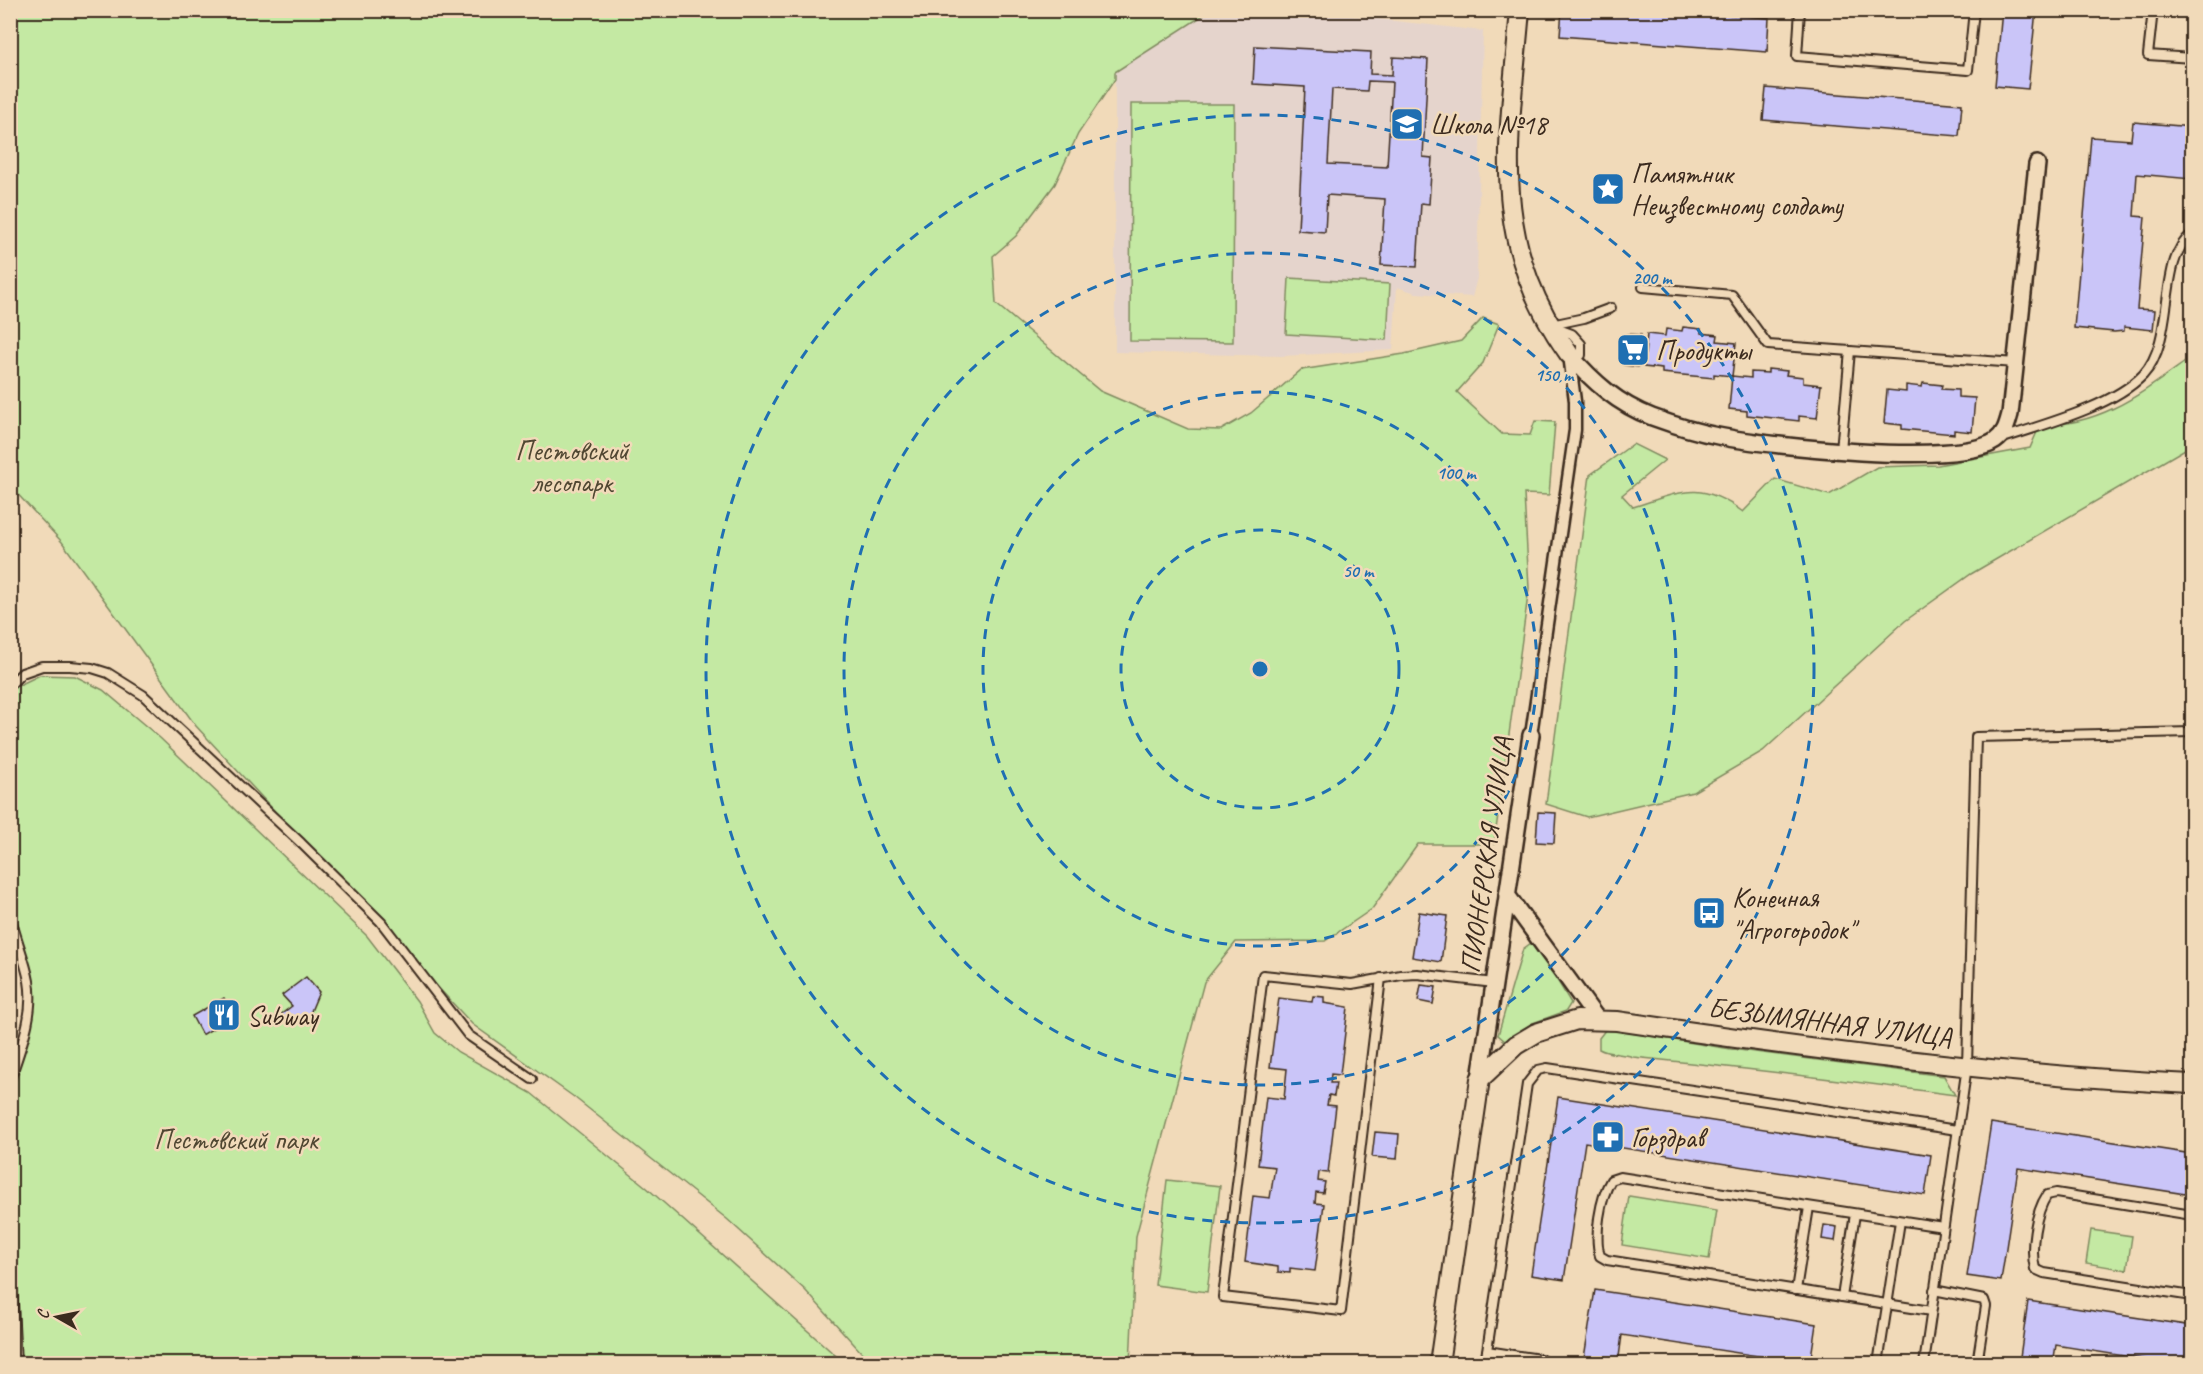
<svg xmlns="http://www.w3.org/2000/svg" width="2203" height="1374" viewBox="0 0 2203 1374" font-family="Caveat,sans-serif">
  <rect width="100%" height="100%" fill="#f1dab9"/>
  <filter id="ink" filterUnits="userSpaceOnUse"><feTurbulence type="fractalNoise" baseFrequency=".0167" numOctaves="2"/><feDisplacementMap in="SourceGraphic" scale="12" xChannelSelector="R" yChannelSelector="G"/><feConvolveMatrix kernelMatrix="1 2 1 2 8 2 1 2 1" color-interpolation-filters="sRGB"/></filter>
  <g filter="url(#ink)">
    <!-- built -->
    <polygon fill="#e5d4cc" points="1210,11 1307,11 1483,31 1477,278 1472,297 1416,293 1397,287 1393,350 1281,356 1115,352 1115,72"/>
    <!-- green -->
    <g fill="#c4e9a3" stroke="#808a60" stroke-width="1.5">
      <polygon points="11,10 1210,11 1115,72 1115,79 1078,134 1055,184 1016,236 993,256 996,304 1100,391 1188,429 1221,430 1251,413 1301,370 1404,354 1461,341 1483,318 1499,324 1483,363 1457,392 1502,434 1530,435 1535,421 1555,422 1549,495 1524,494 1529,588 1494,844 1418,844 1372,909 1325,941 1236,942 1204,982 1136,1236 1130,1364 871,1363 805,1290 727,1219 574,1097 472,1024 196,726 62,542 11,487"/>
      <polygon points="1131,104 1234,104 1233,342 1130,341"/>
      <polygon points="1289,278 1390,284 1387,340 1286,334"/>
      <path d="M 2192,357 L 2192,445 L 1971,574 L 1905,621 L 1763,751 L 1693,792 L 1587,817 L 1546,804 L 1590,475 L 1633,444 L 1665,460 L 1622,495 L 1633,507 C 1681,492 1699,479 1743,512 L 1775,479 L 1829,495 L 1877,467 L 1938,465 L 2030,448 L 2040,425 C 2103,426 2144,391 2192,357 Z"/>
      <polygon points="40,675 75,676 103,690 160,738 367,936 417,1001 435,1033 458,1052 531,1093 646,1187 844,1363 11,1363 10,1083 31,997 10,896 11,689"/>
      <polygon points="1531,943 1536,945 1571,1003 1566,1011 1533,1023 1505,1041 1498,1035 1523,949"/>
      <path d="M 1606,1029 L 1731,1049 L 1944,1076 L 1955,1095 C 1847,1080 1741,1068 1633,1057 C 1621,1053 1610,1055 1599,1049 L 1599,1038 Z"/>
      <polygon points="1167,1180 1220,1186 1207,1292 1155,1285"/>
      <polygon points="1629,1196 1717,1210 1709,1259 1622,1245"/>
      <polygon points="2091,1230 2132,1236 2127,1270 2086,1263"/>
    </g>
    <!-- building -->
    <g fill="#cac5f8" stroke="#3b2a1e" stroke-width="1.5" fill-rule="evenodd">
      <polygon points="1562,10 1665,10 1769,18 1767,52 1560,36"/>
      <polygon points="2002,10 2036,10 2028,89 1995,86"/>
      <path d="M 1255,46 L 1371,52 L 1370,74 L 1392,75 L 1393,57 L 1428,59 L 1423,157 L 1432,158 L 1429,204 L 1421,203 L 1417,267 L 1381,265 L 1385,199 L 1327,195 L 1325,232 L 1298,230 L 1305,87 L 1253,84 ZM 1368,81 L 1392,82 L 1387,167 L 1328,164 L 1332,89 L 1367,91 Z"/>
      <polygon points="1766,88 1962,104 1959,136 1763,120"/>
      <polygon points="2133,122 2192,127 2192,179 2137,174 2134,216 2145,217 2137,309 2155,310 2153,330 2124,327 2124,331 2114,332 2074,328 2091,137 2131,140"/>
      <polygon points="1683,327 1701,329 1701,333 1718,335 1717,341 1736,343 1732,376 1714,374 1714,378 1662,373 1662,369 1644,367 1647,334 1665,336 1666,329 1682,331"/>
      <polygon points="1627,334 1641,335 1638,367 1624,365"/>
      <polygon points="1768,369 1787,371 1786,375 1803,377 1803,383 1821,385 1817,418 1799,416 1799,421 1747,415 1747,411 1729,409 1732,376 1751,378 1751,372 1768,373"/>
      <polygon points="1923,383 1942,385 1941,389 1958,390 1958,397 1975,398 1972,432 1954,430 1954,434 1902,429 1902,425 1884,423 1887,390 1906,392 1906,385 1922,387"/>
      <polygon points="1538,812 1556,813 1554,843 1536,842"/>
      <polygon points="1419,912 1447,916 1441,962 1412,957"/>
      <polygon points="306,977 319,992 306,1023 279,1016 292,1006 282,995"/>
      <polygon points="1421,985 1436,987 1433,1004 1418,1001"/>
      <polygon points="1313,996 1324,997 1324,1003 1348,1007 1340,1075 1331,1074 1330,1083 1336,1083 1334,1096 1329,1095 1327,1105 1336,1106 1328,1173 1319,1172 1318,1181 1325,1182 1323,1193 1316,1192 1315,1203 1324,1204 1315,1271 1290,1268 1290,1273 1278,1272 1278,1267 1245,1262 1253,1196 1270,1198 1275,1167 1258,1165 1266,1097 1284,1099 1287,1069 1270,1067 1279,998 1312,1002"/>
      <polygon points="224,998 234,1016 202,1035 192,1016"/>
      <polygon points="1558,1097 1931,1155 1925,1195 1585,1142 1564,1280 1531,1275"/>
      <polygon points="1991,1123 2192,1154 2192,1195 2018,1168 2001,1281 1967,1276"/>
      <polygon points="1375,1132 1399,1134 1397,1159 1372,1157"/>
      <polygon points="1824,1225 1837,1227 1835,1241 1822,1239"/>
      <polygon points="1595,1290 1816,1324 1810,1364 1622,1335 1618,1364 1583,1364"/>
      <polygon points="2028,1301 2192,1326 2192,1364 2174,1364 2056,1345 2053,1364 2019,1364"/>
    </g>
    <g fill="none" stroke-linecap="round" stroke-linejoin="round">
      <!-- service casing -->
      <g stroke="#3b2a1e" stroke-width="12">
        <g id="service">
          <polyline points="1800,10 1797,56 1968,70 1974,10"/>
          <polyline points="2153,10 2148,55 2192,58"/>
          <polyline points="1643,287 1732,295 1768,345 2016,363"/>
          <polyline points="1551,325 1584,318 1611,308"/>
          <polyline points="1556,328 1572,334 1581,344 1581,355 1573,356"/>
          <path d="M 2000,439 C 2042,425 2112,407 2143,375 C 2177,338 2157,260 2192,234"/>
          <polyline points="1841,450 1850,351"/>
          <polyline points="10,685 22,673 42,666 70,666 92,668 108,673 143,695 301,843 381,922 468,1035 532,1079"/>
          <path d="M 10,914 C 15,937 25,959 29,981 C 35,1015 20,1049 10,1080"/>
          <polyline points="1381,978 1341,1311 1223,1297 1263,975 1352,984 1401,975 1417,974 1494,983"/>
          <path d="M 2192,1215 L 2056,1193 L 2047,1195 C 2035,1213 2030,1249 2035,1269 L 2044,1273 L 2192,1296"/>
          <polyline points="10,1245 16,1364"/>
          <polyline points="1796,1290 1809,1207"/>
          <polyline points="1934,1290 1984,1300 1986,1306 1977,1364"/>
          <polyline points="1842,1297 1855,1214"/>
          <path d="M 1931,1311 L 1607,1260 L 1600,1256 C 1594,1236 1600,1198 1611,1180 L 1620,1177 L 1943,1227"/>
          <polyline points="1487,1351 1540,1359 1547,1364"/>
          <polyline points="1485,1364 1527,1084 1538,1070 1547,1068 1957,1130"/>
          <polyline points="1878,1364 1900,1221"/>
          <polyline points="1924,1364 1967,1066 1976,737 2192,732"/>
        </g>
      </g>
      <!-- pedestrian casing -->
      <g stroke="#3b2a1e" stroke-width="15">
        <polyline id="pedestrian" points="1531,735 1575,430 1575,401 1569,355"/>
      </g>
      <!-- minor casing -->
      <g stroke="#3b2a1e" stroke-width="20">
        <g id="minor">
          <path d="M 1569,354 C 1593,382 1618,404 1652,417 C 1674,425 1696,432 1718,436 C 1767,446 1957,467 1995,441 C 2005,434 2007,425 2010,414 L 2037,164"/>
          <polyline points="1507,895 1597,1019"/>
          <polyline points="1480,1079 1531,735"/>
        </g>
      </g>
      <!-- tertiary casing -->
      <g stroke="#3b2a1e" stroke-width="22">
        <g id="tertiary">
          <path d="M 1520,10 C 1509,141 1487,240 1569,354"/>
          <path d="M 1439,1364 L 1480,1079 L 1516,1045 L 1536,1033 L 1577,1020 L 1617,1021 C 1808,1049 2000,1075 2192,1084"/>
        </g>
      </g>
      <!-- service -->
      <use href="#service" stroke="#f1dab9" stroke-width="8"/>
      <!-- pedestrian -->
      <use href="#pedestrian" stroke="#f1dab9" stroke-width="10"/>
      <!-- minor -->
      <use href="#minor" stroke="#f1dab9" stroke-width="15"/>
      <!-- tertiary -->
      <use href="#tertiary" stroke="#f1dab9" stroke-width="18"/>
    </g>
  </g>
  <!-- distance rings -->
  <g fill="none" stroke="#1f6fb2" stroke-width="3" stroke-dasharray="10 8">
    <circle cx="1260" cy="669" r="139"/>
    <circle cx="1260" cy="669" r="277"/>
    <circle cx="1260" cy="669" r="416"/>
    <circle cx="1260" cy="669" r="554"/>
  </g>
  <!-- icons -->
  <defs>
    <g id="school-square" transform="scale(1.725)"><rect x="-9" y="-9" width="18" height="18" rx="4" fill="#1f6fb2" stroke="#f1dab9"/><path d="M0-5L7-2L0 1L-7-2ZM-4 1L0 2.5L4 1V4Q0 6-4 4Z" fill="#fff"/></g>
    <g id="sight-square" transform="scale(1.725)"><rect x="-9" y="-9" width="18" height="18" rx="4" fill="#1f6fb2" stroke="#f1dab9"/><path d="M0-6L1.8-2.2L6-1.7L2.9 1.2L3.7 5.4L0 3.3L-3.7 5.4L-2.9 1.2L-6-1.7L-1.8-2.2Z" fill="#fff"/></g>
    <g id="supermarket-square" transform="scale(1.725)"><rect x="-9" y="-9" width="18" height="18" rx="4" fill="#1f6fb2" stroke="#f1dab9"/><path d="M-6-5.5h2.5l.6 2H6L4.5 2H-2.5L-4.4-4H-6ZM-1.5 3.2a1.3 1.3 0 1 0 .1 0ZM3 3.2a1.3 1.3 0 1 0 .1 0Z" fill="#fff"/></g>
    <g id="bus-square" transform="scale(1.725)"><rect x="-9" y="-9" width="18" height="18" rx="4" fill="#1f6fb2" stroke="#f1dab9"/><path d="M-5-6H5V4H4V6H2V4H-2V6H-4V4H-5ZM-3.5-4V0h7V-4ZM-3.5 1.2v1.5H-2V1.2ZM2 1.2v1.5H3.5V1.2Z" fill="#fff"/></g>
    <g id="restaurant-square" transform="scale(1.725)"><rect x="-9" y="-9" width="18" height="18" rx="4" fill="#1f6fb2" stroke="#f1dab9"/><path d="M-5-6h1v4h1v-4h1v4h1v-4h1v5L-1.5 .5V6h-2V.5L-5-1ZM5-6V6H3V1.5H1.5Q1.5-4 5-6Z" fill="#fff"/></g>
    <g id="pharmacy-square" transform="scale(1.725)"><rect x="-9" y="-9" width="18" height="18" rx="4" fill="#1f6fb2" stroke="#f1dab9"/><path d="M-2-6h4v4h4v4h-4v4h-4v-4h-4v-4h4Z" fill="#fff"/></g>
  </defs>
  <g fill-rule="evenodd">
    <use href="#school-square" x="1407" y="124"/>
    <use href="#sight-square" x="1608" y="189"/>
    <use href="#supermarket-square" x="1633" y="350"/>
    <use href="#bus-square" x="1709" y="913"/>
    <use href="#restaurant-square" x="224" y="1015"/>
    <use href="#pharmacy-square" x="1608" y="1137"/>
  </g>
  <g text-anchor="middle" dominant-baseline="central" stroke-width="5" stroke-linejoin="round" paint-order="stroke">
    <!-- poi labels -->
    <g font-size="28" fill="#3b2a1e" stroke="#f1dab9" text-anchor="start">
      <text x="1430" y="124">Школа №18</text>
      <text x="1631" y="173">Памятник<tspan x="1631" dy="32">Неизвестному солдату</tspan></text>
      <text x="1656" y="350">Продукты</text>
      <text x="1732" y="897">Конечная<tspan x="1732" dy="32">"Агрогородок"</tspan></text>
      <text x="247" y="1015">Subway</text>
      <text x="1631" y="1137">Горздрав</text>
    </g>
    <!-- park labels -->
    <g font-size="28" fill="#504732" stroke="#f1dab9">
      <text x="572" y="450">Пестовский<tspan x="572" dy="32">лесопарк</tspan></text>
      <text x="236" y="1139">Пестовский парк</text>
    </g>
    <!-- street labels -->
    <g font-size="28" fill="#3b2a1e" stroke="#f1dab9">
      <text transform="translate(1486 855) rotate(-82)">ПИОНЕРСКАЯ УЛИЦА</text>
      <text transform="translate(1830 1022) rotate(7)">БЕЗЫМЯННАЯ УЛИЦА</text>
    </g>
  </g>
  <circle cx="1260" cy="669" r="9" fill="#1f6fb2" stroke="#f1dab9" stroke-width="3"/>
  <g font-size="18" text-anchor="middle" font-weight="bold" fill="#1f6fb2" stroke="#f1dab9" stroke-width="5" stroke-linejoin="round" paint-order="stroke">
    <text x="1652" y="284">200 m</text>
    <text x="1554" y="381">150 m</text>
    <text x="1456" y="479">100 m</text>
    <text x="1358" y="577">50 m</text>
  </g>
  <!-- margin -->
  <rect width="2203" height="1374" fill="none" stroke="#f1dab9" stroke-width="36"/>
  <rect x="18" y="18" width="2167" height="1338" fill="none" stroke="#3b2a1e" stroke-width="2" filter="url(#ink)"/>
  <!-- north arrow -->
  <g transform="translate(57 1317) rotate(279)" stroke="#f1dab9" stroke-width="4.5" paint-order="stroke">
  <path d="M0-4.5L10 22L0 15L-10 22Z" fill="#3b2a1e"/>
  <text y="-9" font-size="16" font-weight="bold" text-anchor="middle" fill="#3b2a1e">С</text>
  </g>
</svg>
